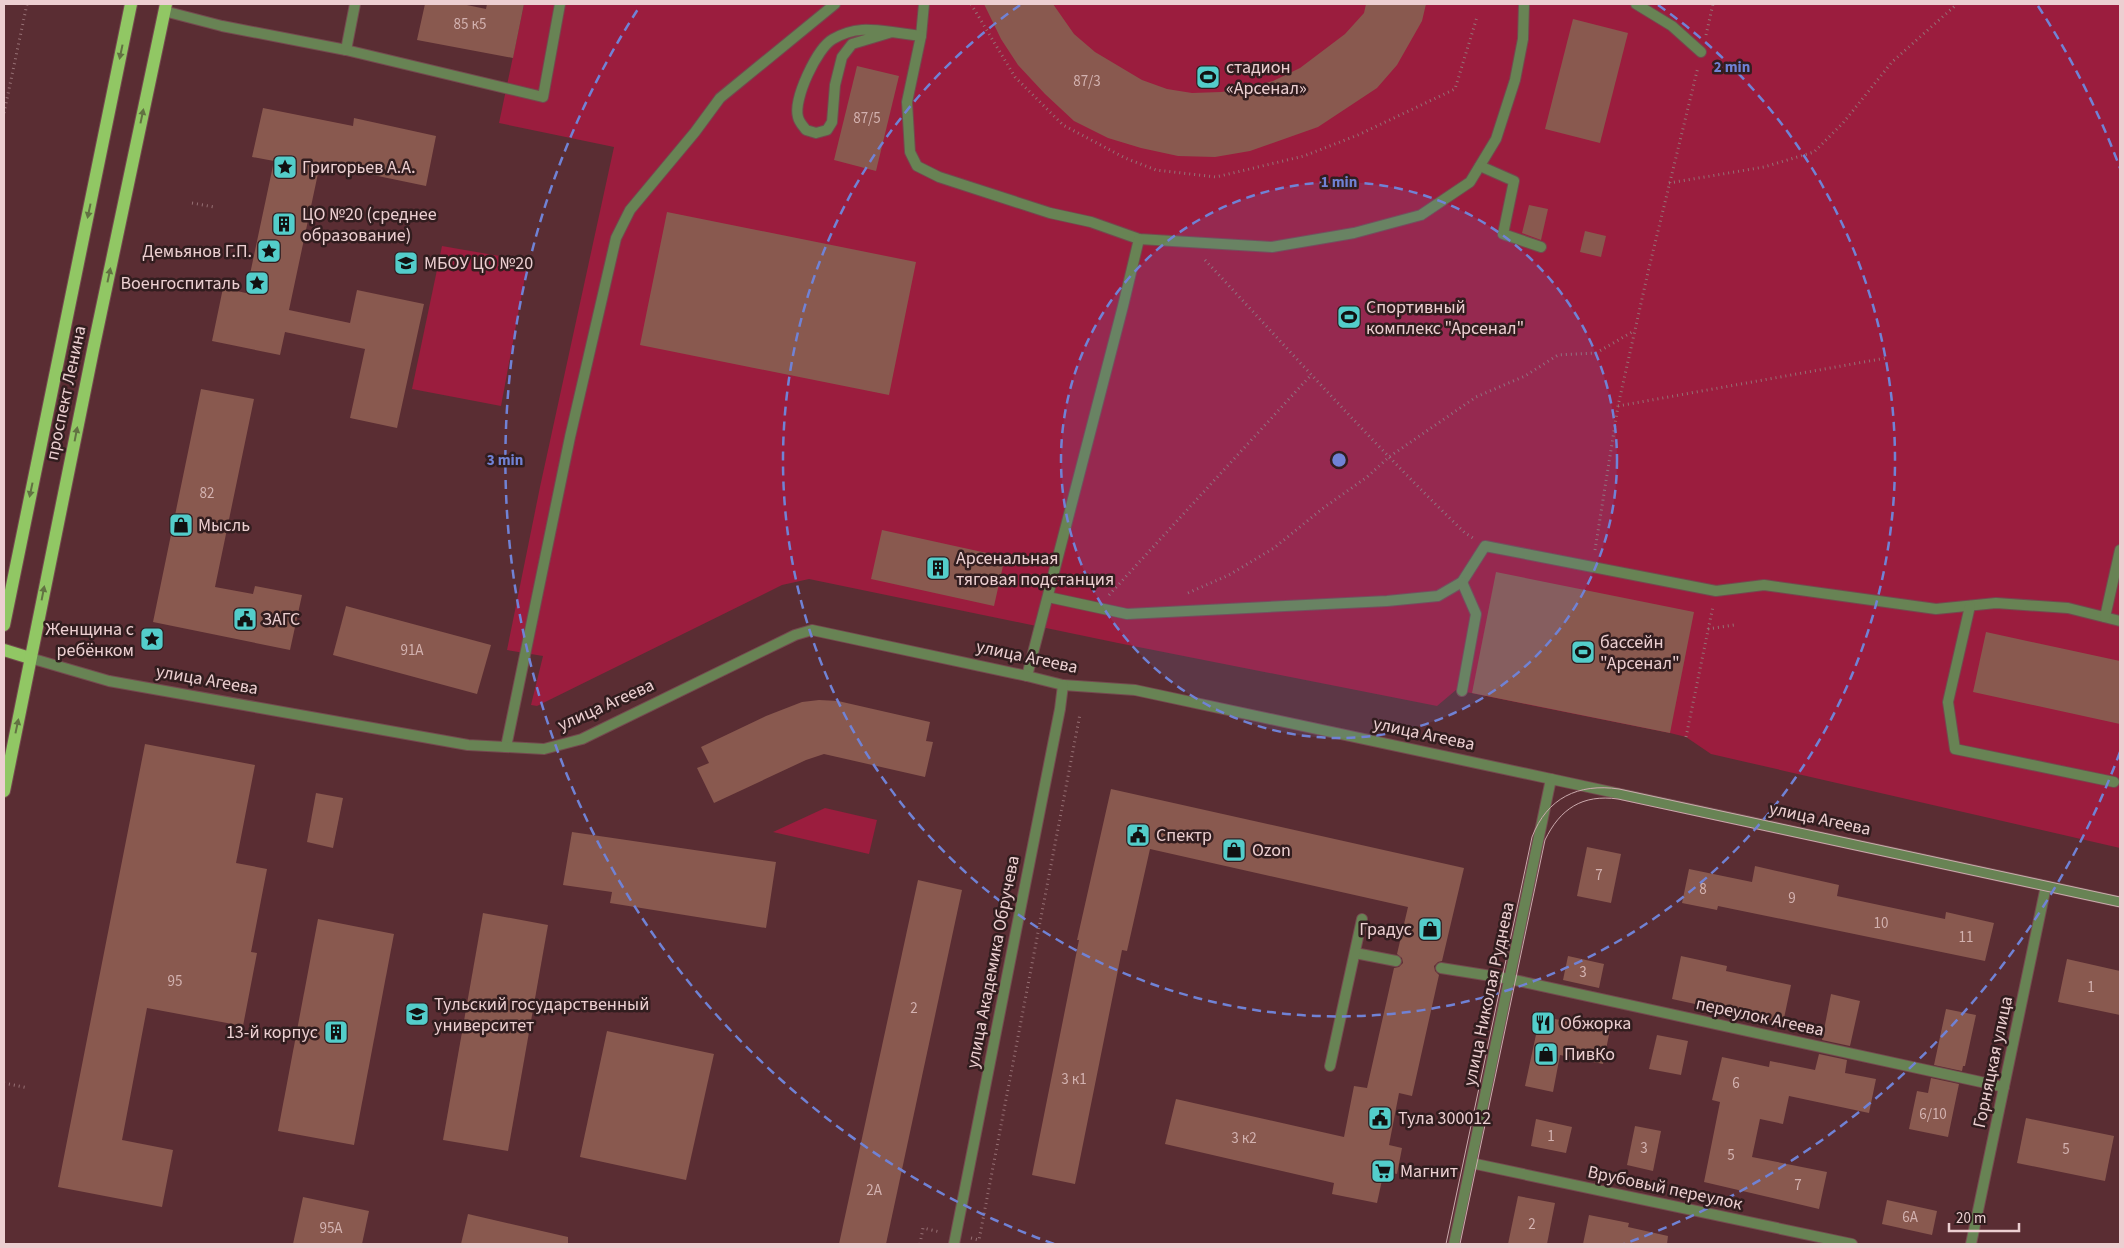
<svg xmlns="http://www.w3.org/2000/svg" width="2124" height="1248" viewBox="0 0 2124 1248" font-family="'Source Sans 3',sans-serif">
  <rect width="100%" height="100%" fill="#5a2d33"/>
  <!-- green -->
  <g fill="#9b1d3e">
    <polygon points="524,4 2120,4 2120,848 1711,754 1686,737 1670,733 1456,690 1437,706 1118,643 809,579 782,585 537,706 531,705 543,656 507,650 540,487 614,147 499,123"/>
    <polygon points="442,246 528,261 501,406 412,389"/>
    <polygon points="825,808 877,820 869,854 773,832"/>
  </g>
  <!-- building -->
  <g fill="#89594f">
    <polygon points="425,4 462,4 486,9 487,4 524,4 513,58 417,40"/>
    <polygon points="984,4 1053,4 1074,34 1095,52 1142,80 1167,89 1192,93 1221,92 1248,88 1273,81 1300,68 1345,34 1364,13 1366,4 1426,4 1422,21 1397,65 1377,88 1318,127 1250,151 1215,157 1178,156 1141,148 1108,138 1074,121 1045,94 1018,65 1001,39"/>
    <polygon points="1573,19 1628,33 1600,143 1545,129"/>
    <polygon points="857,66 899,76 876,171 834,160"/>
    <polygon points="263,108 353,126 354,118 436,136 426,186 320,164 289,310 350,323 357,290 424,304 397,428 350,418 365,349 285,332 280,355 212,341 223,288 246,293 274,161 252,157"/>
    <polygon points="1529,205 1548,209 1541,240 1522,233"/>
    <polygon points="667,212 916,262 889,395 640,345"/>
    <polygon points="1585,231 1606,236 1601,257 1580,252"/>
    <polygon points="201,389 254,399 215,587 253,594 255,586 302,595 290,650 153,622"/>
    <polygon points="882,530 1005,557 994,606 871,579"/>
    <polygon points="1496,572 1694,612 1670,733 1472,693"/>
    <polygon points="346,606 491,645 477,694 333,655"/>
    <polygon points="1986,632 2120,661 2120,724 1973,692"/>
    <polygon points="819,700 838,701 930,722 926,741 933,742 925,777 824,754 806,760 714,803 697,768 709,763 701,747 766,716 802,702"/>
    <polygon points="145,744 255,765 236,863 267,869 251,952 257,953 243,1026 147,1008 122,1140 173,1150 162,1207 58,1187"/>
    <polygon points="1111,789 1464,868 1442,961 1438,962 1434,966 1435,971 1439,975 1412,1096 1399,1093 1389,1145 1402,1148 1397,1174 1384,1171 1377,1203 1332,1194 1334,1183 1165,1144 1176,1099 1344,1137 1354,1086 1367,1088 1394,968 1399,967 1403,963 1402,958 1397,954 1408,907 1150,849 1127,951 1122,950 1075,1184 1032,1175 1079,940 1077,940"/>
    <polygon points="316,793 343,798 333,848 307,842"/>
    <polygon points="572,832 776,862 766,928 610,903 612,892 563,885"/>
    <polygon points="1587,847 1621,854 1611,903 1577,896"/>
    <polygon points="1755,866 1839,885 1837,896 1945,919 1946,912 1994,923 1985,961 1718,906 1717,910 1682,903 1689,869 1752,882"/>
    <polygon points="918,880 962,890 886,1244 839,1244"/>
    <polygon points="483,913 548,925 508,1151 443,1140"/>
    <polygon points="318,919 394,934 354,1145 278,1131"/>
    <polygon points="1568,956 1604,964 1599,988 1563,980"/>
    <polygon points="1681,956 1727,966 1726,971 1791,985 1783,1023 1672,999"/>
    <polygon points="2067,959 2120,971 2120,1015 2058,1002"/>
    <polygon points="1831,994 1860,1001 1850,1046 1822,1040"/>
    <polygon points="1946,1009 1976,1015 1965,1066 1963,1066 1962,1071 1934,1065"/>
    <polygon points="1540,1016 1610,1030 1603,1064 1560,1055 1553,1092 1525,1086"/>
    <polygon points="607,1031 714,1054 686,1180 580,1157"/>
    <polygon points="1657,1035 1688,1041 1681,1075 1649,1069"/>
    <polygon points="1819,1054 1847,1060 1845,1073 1876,1079 1869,1113 1789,1096 1783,1124 1760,1119 1752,1157 1827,1172 1819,1209 1704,1182 1720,1102 1712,1100 1722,1057 1769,1067 1770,1061 1815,1070"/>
    <polygon points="1931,1078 1959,1084 1948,1137 1909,1129 1917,1091 1928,1093"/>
    <polygon points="2026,1118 2114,1136 2105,1181 2017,1163"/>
    <polygon points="1536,1119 1572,1127 1566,1153 1531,1146"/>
    <polygon points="1635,1126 1661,1131 1653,1171 1627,1165"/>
    <polygon points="1518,1196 1555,1203 1547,1244 1508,1244"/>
    <polygon points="303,1197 369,1211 362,1244 293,1244"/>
    <polygon points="1887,1200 1937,1211 1932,1235 1882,1224"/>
    <polygon points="468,1214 568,1237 568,1244 461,1244"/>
    <polygon points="1589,1215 1629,1223 1628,1227 1668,1236 1667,1244 1583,1244"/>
  </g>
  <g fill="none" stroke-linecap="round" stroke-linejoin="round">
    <!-- service casing -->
    <g stroke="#744a4f" stroke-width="12">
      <g id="service">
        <polyline points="924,4 921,36 907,102 910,152 917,166 939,177 1050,213 1091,222 1139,239 1272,247 1354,233 1421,215 1470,182 1496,139 1515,80 1523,39 1524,4"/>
        <polyline points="1636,4 1672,26 1701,52"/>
        <polyline points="164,11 222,26 346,50 543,97 560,4"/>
        <path d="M 892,32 C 870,29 854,27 833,39 C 817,48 793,99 798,117 C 799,122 803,126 806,130 L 816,133 L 827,130 L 832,122 L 835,85 L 842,57 L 852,44 L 892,32 L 921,36"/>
        <polyline points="346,50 355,4"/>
        <polyline points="1480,166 1514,181 1503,234 1541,247"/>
        <polyline points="1048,597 1127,614 1387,601 1438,596 1462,582 1485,546 1716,591 1764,585 1936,609 1996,603 2068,608 2120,621"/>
        <polyline points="1970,606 1948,702 1955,749 2114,782"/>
        <polyline points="2105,617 2120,550"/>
        <polyline points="1027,676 1123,306 1139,239"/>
        <polyline points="1462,691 1476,614 1462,582"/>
        <polyline points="506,747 570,437 616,238 630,210 695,132 720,98 835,4"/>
        <polyline points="1355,953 1396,961"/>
        <polyline points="1441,968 1510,979"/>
        <polyline points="1330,1066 1362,919"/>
      </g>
    </g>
    <!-- minor casing -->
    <g stroke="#744a4f" stroke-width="12">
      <g id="minor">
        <polyline points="30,658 109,681 468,745 544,749 582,739 795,635 812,630 1027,676 1063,685 1135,690 1551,779"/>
        <polyline points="1510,979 2004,1087"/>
        <polyline points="1471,1163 1852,1244"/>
        <polyline points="954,1244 1060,709 1063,685"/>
        <polyline points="1971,1244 2046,886"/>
      </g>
    </g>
    <!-- tertiary casing -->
    <g stroke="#744a4f" stroke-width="12">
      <polyline id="tertiary" points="1454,1244 1551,779 2120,902"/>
    </g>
    <!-- primary casing -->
    <g stroke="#744a4f" stroke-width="14">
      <g id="primary">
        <polyline points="4,625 131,4"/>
        <polyline points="4,650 30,658"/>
        <polyline points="4,791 93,350 166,4"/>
      </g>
    </g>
    <!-- path -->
    <g stroke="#967074" stroke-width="3" stroke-dasharray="1 4" stroke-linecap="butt">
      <polyline points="971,4 1015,77 1063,125 1125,158 1156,170 1216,177 1304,156 1358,135 1455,89 1477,17"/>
      <polyline points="1706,35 1713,4"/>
      <polyline points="4,113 27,4"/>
      <polyline points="1669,183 1764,167 1814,152 1843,123 1892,62 1957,4"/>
      <polyline points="192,203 214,207"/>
      <path d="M 1205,260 C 1291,352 1374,445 1465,533 L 1473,538"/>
      <polyline points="1618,406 1886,358"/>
      <polyline points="1595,550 1618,406 1648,272 1698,67"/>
      <polyline points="1188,593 1229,575 1274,548 1322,509 1367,477 1389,457 1476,397 1525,376 1558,355 1596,353 1634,331"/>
      <polyline points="1109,595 1311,375"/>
      <polyline points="1708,629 1734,625"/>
      <polyline points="1686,737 1713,606"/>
      <polyline points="4,1083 28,1088"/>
      <polyline points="4,1205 5,1205"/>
      <polyline points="971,1238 979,1240 1080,714"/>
      <polyline points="920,1244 923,1228 940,1232"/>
    </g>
    <!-- service -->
    <use href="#service" stroke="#688354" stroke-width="10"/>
    <!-- minor -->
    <use href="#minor" stroke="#688354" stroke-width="10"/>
    <!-- tertiary -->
    <use href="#tertiary" stroke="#688354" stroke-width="10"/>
    <!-- primary -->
    <use href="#primary" stroke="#91c764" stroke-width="12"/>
    <!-- tram -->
    <g stroke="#cbaaad" stroke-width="1">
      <path d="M 1446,1244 L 1532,837 C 1547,798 1578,783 1619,789 L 2120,897"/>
      <path d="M 1460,1244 L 1545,840 C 1560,809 1582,794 1618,799 L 2120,907"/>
    </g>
  </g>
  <!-- one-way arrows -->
  <defs><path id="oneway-solid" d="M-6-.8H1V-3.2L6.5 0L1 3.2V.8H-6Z" transform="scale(1.25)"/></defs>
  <g fill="#627242">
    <use href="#oneway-solid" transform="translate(121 52) rotate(102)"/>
    <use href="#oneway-solid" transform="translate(142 116) rotate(-78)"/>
    <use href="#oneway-solid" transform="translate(89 211) rotate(102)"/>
    <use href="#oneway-solid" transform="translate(109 275) rotate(-78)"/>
    <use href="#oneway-solid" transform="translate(76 434) rotate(-79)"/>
    <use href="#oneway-solid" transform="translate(31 490) rotate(102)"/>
    <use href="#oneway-solid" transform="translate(43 593) rotate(-79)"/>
    <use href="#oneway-solid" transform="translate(17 726) rotate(-78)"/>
  </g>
  <!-- distance rings -->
  <circle cx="1339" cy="460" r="278" fill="#7082d5" fill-opacity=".12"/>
  <g fill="none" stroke="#7082d5" stroke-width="2.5" stroke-dasharray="9 6">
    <circle cx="1339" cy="460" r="278"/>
    <path d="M1658 5A556 556 0 1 1 1020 5"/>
    <path d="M2120 752A834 834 0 0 1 1624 1244M1054 1244A834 834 0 0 1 640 6M2038 6A834 834 0 0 1 2120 168"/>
  </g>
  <!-- icons -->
  <defs>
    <g id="stadium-square" transform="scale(1.25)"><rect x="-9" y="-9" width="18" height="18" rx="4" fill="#53cdca" stroke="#321d1f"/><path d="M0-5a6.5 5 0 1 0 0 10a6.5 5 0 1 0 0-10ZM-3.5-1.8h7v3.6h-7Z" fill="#111"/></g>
    <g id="sight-square" transform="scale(1.25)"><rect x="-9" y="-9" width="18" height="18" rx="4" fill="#53cdca" stroke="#321d1f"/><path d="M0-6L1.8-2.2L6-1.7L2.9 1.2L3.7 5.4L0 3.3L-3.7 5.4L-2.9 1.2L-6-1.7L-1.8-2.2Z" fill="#111"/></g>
    <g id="building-square" transform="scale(1.25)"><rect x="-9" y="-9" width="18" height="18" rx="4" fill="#53cdca" stroke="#321d1f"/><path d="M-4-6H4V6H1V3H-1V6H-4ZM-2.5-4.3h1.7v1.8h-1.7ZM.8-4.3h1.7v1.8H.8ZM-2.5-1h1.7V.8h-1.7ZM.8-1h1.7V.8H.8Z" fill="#111"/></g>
    <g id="school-square" transform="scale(1.25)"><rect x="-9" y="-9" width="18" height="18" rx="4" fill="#53cdca" stroke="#321d1f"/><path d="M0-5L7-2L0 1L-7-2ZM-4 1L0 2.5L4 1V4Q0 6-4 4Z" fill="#111"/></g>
    <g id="shop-square" transform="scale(1.25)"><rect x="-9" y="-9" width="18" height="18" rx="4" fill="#53cdca" stroke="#321d1f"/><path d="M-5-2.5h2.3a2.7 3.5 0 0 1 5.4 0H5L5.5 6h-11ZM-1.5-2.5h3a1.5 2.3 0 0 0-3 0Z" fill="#111"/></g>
    <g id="civic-square" transform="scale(1.25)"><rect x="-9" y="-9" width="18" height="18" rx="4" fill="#53cdca" stroke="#321d1f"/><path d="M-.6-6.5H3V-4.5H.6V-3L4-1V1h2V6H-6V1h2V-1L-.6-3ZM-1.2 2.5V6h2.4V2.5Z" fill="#111"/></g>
    <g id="university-square" transform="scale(1.25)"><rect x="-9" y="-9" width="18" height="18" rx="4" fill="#53cdca" stroke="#321d1f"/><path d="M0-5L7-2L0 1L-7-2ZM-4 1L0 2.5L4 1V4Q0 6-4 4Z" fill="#111"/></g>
    <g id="restaurant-square" transform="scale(1.25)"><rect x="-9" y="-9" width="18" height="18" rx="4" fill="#53cdca" stroke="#321d1f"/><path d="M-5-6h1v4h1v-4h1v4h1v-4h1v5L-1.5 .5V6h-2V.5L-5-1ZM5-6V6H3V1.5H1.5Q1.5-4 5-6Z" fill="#111"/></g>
    <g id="supermarket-square" transform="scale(1.25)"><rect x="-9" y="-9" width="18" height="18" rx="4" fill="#53cdca" stroke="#321d1f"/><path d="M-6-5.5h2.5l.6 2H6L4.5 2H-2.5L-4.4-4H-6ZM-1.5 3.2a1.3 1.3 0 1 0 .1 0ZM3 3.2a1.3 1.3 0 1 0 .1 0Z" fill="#111"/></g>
  </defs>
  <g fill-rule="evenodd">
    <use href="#stadium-square" x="1208" y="77"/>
    <use href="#sight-square" x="285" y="167"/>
    <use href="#building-square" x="284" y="224"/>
    <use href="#sight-square" x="269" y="251"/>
    <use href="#school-square" x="406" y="263"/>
    <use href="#sight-square" x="257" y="283"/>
    <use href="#stadium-square" x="1349" y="317"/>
    <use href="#shop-square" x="181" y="525"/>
    <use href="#building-square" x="938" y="568"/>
    <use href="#civic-square" x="245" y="619"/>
    <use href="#sight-square" x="152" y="639"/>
    <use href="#stadium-square" x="1583" y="652"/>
    <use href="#civic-square" x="1138" y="835"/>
    <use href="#shop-square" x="1234" y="850"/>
    <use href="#shop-square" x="1430" y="929"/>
    <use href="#university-square" x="417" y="1014"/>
    <use href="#restaurant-square" x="1543" y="1023"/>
    <use href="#building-square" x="336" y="1032"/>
    <use href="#shop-square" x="1546" y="1054"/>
    <use href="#civic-square" x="1380" y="1118"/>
    <use href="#supermarket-square" x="1383" y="1171"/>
  </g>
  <g text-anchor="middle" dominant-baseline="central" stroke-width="5" stroke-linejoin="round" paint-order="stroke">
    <!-- number labels -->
    <g font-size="15" fill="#d3b2b0">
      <text x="470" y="24">85 к5</text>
      <text x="1087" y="81">87/3</text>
      <text x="867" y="118">87/5</text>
      <text x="207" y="493">82</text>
      <text x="412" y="650">91А</text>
      <text x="1599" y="875">7</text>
      <text x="1703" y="889">8</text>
      <text x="1792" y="898">9</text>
      <text x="1881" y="923">10</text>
      <text x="1966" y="937">11</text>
      <text x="1583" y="972">3</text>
      <text x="175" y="981">95</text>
      <text x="2091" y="987">1</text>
      <text x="914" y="1008">2</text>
      <text x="1074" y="1079">3 к1</text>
      <text x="1736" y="1083">6</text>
      <text x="1933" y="1114">6/10</text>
      <text x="1551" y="1136">1</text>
      <text x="1244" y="1138">3 к2</text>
      <text x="1644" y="1148">3</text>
      <text x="2066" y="1149">5</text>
      <text x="1731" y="1155">5</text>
      <text x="1798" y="1185">7</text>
      <text x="874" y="1190">2А</text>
      <text x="1910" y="1217">6А</text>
      <text x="1532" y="1224">2</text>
      <text x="331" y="1228">95А</text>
    </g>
    <!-- poi labels -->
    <g font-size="18" fill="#eccfd1" stroke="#321d1f" text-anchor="start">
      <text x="1226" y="67">стадион<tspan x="1226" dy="21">«Арсенал»</tspan></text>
      <text x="302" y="167">Григорьев А.А.</text>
      <text x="302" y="214">ЦО №20 (среднее<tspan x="302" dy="21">образование)</tspan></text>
      <text x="252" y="251" text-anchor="end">Демьянов Г.П.</text>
      <text x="424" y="263">МБОУ ЦО №20</text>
      <text x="240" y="283" text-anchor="end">Военгоспиталь</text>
      <text x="1366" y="307">Спортивный<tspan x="1366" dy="21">комплекс "Арсенал"</tspan></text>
      <text x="198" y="525">Мысль</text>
      <text x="956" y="558">Арсенальная<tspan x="956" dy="21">тяговая подстанция</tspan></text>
      <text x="262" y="619">ЗАГС</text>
      <text x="134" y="629" text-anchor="end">Женщина с<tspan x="134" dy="21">ребëнком</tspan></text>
      <text x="1600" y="642">бассейн<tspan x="1600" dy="21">"Арсенал"</tspan></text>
      <text x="1156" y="835">Спектр</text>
      <text x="1252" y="850">Ozon</text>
      <text x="1412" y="929" text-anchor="end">Градус</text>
      <text x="434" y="1004">Тульский государственный<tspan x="434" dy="21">университет</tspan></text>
      <text x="1560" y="1023">Обжорка</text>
      <text x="318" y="1032" text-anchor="end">13-й корпус</text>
      <text x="1564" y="1054">ПивКо</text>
      <text x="1398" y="1118">Тула 300012</text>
      <text x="1400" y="1171">Магнит</text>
    </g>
    <!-- street labels -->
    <g font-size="18" fill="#eccfd1" stroke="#321d1f">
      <text transform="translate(66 393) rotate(-78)">проспект Ленина</text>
      <text transform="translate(1027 657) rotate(12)">улица Агеева</text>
      <text transform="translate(207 680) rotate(10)">улица Агеева</text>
      <text transform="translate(606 705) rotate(-24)">улица Агеева</text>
      <text transform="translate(1424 734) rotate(12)">улица Агеева</text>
      <text transform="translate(1820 819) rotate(12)">улица Агеева</text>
      <text transform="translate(993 962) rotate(-79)">улица Академика Обручева</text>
      <text transform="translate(1489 994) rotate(-78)">улица Николая Руднева</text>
      <text transform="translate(1760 1017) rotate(12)">переулок Агеева</text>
      <text transform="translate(1993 1062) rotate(-78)">Горняцкая улица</text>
      <text transform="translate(1665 1188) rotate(12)">Врубовый переулок</text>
    </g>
  </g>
  <circle cx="1339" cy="460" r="8" fill="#7082d5" stroke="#321d1f" stroke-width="2.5"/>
  <g font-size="15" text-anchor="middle" font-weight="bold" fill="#7082d5" stroke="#321d1f" stroke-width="5" stroke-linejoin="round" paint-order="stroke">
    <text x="1732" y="72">2 min</text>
    <text x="1339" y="187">1 min</text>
    <text x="505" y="465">3 min</text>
  </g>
  <!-- border -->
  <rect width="2124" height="1248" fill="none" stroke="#eccfd1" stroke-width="10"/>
  <!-- scale -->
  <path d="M1949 1223v8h70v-8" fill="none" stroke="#eccfd1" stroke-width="2.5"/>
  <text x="1956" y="1223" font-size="15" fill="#eccfd1" stroke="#321d1f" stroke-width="4" paint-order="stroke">20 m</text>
</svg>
